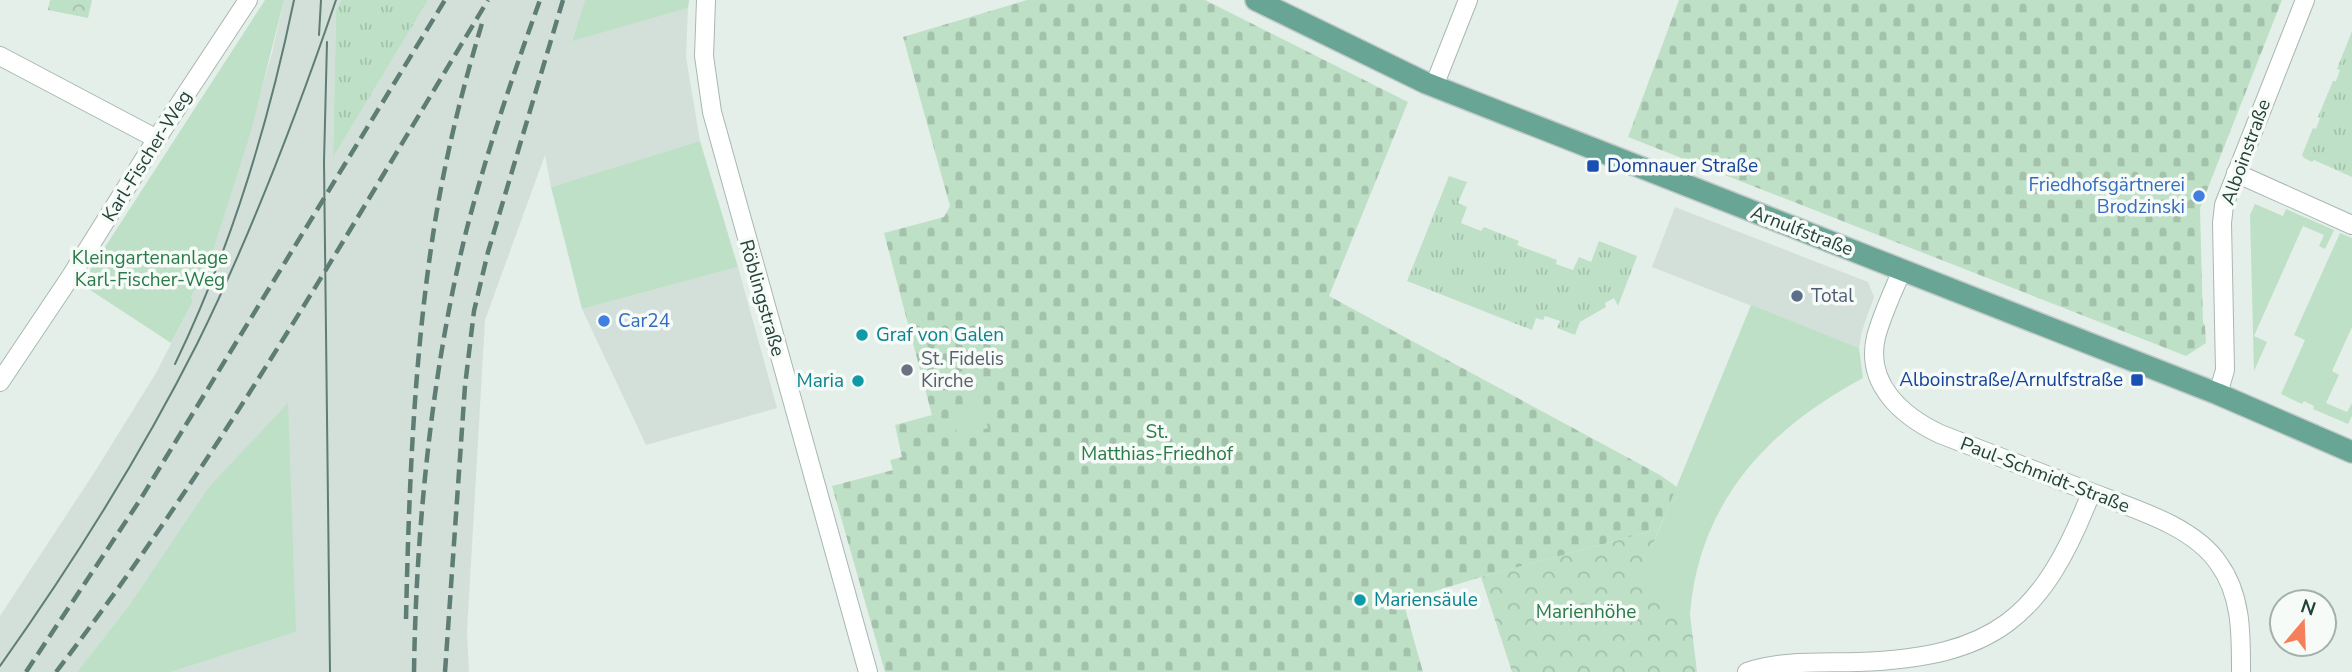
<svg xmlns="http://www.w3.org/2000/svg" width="2352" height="672" viewBox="0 0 2352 672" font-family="'Nunito Sans',sans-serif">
  <defs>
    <pattern id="grass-tufts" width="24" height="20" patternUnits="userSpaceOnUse" patternTransform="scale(1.75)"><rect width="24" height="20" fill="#bee0c6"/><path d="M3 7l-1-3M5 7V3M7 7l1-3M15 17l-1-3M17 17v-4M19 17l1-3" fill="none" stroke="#a3c1ab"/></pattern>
    <pattern id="forest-crowns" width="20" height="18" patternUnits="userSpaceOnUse" patternTransform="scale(1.75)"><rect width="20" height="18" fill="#bee0c6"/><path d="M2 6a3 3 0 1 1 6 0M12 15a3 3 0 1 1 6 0" fill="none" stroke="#a3c1ab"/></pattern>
    <pattern id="cemetery-stones" width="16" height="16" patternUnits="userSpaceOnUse" patternTransform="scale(1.75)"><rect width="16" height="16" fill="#bee0c6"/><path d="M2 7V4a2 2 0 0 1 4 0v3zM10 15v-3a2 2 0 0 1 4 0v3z" fill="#a3c1ab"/></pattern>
  </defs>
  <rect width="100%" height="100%" fill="#e5efea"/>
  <!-- built -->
  <g fill="#d3dfd9">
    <polygon points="284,0 341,0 336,12 333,156 428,0 585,0 572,40 688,8 686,57 700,141 551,187 545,155 485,320 467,632 469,672 171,672 296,632 131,603 77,672 0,672 0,616 94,473 156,373 193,301 191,297 211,257 226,208 272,53"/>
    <polygon points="1675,207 1868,282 1874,297 1862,331 1859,348 1652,267"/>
    <polygon points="738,267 777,408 646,445 582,309"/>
  </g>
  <!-- grass -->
  <g fill="url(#grass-tufts)">
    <polygon points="341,0 428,0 333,157 336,11"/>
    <polygon points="2352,31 2352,177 2314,160 2312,162 2304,158 2302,155 2313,128 2316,129 2320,118 2318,117 2333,81 2336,81 2340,70 2337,69"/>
    <polygon points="1449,176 1467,182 1458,203 1467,207 1461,223 1481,231 1484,227 1519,241 1517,245 1557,260 1556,264 1573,270 1579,257 1591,262 1599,241 1637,256 1618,306 1614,298 1605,303 1606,307 1580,322 1575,335 1557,328 1560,321 1545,316 1543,320 1536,318 1532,330 1407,281"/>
  </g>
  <!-- forest -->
  <g fill="url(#forest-crowns)">
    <polygon points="50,0 92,0 88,18 48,10"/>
    <polygon points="1659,529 1641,576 1690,614 1697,672 1512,672 1481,577"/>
  </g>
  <!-- cemetery -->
  <g fill="url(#cemetery-stones)">
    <polygon points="1027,0 1205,0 1408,102 1329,296 1660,475 1677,487 1659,529 1481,577 1403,601 1423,672 885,672 832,486 893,470 890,460 902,457 895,425 932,415 884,233 944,217 950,206 903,37"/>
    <polygon points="1679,0 2282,0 2200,208 2203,322 2205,326 2206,343 2186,356 1628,137"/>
  </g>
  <!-- garden -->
  <g fill="#bee0c6">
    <polygon points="265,0 284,0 251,131 211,257 191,297 193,301 171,343 81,284"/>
    <polygon points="585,0 689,0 688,8 572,41"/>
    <polygon points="700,141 738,267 582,309 551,187"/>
    <polygon points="2255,204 2283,216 2286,209 2334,230 2325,249 2319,246 2324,235 2303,226 2254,336 2267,342 2254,371 2250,215"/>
    <polygon points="2340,233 2352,238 2352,327 2332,371 2339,375 2326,403 2347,412 2352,403 2352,416 2348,424 2313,409 2314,406 2304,401 2302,404 2281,394 2305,340 2294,335"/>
    <path d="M 1751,305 L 1859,348 L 1863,378 C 1768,429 1699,502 1690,614 L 1640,576 Z"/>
    <polygon points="971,369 988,428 958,436 954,424 969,420 955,373"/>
    <polygon points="288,403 296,632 171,672 77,672 131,603 209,487"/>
  </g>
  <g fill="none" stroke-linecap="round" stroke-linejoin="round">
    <!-- minor casing -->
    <g stroke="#a7b8b1" stroke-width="20">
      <g id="minor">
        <polyline points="706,0 704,56 712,112 868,672"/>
        <polyline points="0,56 157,139"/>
        <polyline points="1434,86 1468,0"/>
        <polyline points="2236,173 2352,225"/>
        <path d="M 1902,270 C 1893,292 1882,314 1876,337 C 1865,384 1902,416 1940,434 C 1987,452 2033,470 2080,488 C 2124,506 2192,523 2219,564 C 2242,596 2241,635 2241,672"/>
        <polyline points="0,382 71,276 163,129 248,0"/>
        <polyline points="2218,394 2225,370 2222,223 2224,205 2305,0"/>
        <path d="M 1747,672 C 1782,660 1821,663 1858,662 C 1994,657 2042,619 2091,493"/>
      </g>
    </g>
    <!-- major casing -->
    <g stroke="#c1cac8" stroke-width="24">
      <polyline id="major" points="1256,0 1426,83 2218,394 2352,452"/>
    </g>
    <!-- minor -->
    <use href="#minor" stroke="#fff" stroke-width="18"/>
    <!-- major -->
    <use href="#major" stroke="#68a595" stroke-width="21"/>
    <!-- tram -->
    <g stroke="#5e7d74" stroke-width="2">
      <polyline points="319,35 321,0"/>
      <polyline points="327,42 324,162 330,672"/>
      <path d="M 175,364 C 231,248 268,126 294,0"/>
      <path d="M 0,666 C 73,563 140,457 197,344 C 252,233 296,117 336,0"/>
    </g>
    <!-- rail -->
    <g stroke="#5e7d74" stroke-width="4.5" stroke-dasharray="14 7" stroke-linecap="butt">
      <path d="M 406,619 C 409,486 414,353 435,222 C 446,154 463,86 483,20"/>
      <polyline points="26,672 140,500 445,0"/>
      <path d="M 56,672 C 218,461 351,227 488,0"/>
      <path d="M 414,672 C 416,528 432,367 467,228 C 487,151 513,75 540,0"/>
      <polyline points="445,672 465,386 474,311 488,252 563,0"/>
    </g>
  </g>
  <!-- markers -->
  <g fill="#1a4fb4" stroke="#f6fbf8" stroke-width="2.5">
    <rect x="1586" y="159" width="14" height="14" rx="3.5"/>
    <rect x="2130" y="373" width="14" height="14" rx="3.5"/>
  </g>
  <g fill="#3f7fe0" stroke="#f6fbf8" stroke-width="2.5">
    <circle cx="2199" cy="196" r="7"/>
    <circle cx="604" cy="321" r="7"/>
  </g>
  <circle fill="#5c6f8a" stroke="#f6fbf8" stroke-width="2.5" cx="1797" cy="296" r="7"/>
  <g fill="#0f9aa8" stroke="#f6fbf8" stroke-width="2.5">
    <circle cx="862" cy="335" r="7"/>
    <circle cx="858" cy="381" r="7"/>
    <circle cx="1360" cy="600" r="7"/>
  </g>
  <circle fill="#6b7280" stroke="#f6fbf8" stroke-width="2.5" cx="907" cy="370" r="7"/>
  <g text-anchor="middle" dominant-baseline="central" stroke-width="7" stroke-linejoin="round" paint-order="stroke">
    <!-- street labels -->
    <g font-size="19" fill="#234239" stroke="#f6fbf8">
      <text transform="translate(2246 152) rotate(-70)">Alboinstraße</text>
      <text transform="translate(147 156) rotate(-58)">Karl-Fischer-Weg</text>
      <text transform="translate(1802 231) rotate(21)">Arnulfstraße</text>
      <text transform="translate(762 298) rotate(74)">Röblingstraße</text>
      <text transform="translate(2045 475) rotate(21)">Paul-Schmidt-Straße</text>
    </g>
    <!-- transit labels -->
    <g font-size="19" fill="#164399" stroke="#f6fbf8" text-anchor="start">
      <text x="1607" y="166">Domnauer Straße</text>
      <text x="2123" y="380" text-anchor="end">Alboinstraße/Arnulfstraße</text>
    </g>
    <!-- shop labels -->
    <g font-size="19" fill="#366cbe" stroke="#f6fbf8" text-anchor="end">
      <text x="2185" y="185">Friedhofsgärtnerei<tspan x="2185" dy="22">Brodzinski</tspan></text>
      <text x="618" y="321" text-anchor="start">Car24</text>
    </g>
    <!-- park labels -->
    <g font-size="19" fill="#2b7a49" stroke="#f6fbf8">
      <text x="150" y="258">Kleingartenanlage<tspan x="150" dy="22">Karl-Fischer-Weg</tspan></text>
      <text x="1157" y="432">St.<tspan x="1157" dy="22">Matthias-Friedhof</tspan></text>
      <text x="1586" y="612">Marienhöhe</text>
    </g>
    <!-- service labels -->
    <g font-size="19" fill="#4e5e75" stroke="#f6fbf8" text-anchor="start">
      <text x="1811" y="296">Total</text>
    </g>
    <!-- culture labels -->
    <g font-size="19" fill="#0d838f" stroke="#f6fbf8" text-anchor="start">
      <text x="876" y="335">Graf von Galen</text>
      <text x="844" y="381" text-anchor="end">Maria</text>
      <text x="1374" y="600">Mariensäule</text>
    </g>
    <!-- worship labels -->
    <g font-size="19" fill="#5b616d" stroke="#f6fbf8" text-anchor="start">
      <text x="921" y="359">St. Fidelis<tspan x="921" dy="22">Kirche</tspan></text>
    </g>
  </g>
  <!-- north arrow -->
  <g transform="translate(2303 623) rotate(19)"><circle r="33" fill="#f6fbf8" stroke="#a2b1ac" stroke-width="2"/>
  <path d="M0-5L12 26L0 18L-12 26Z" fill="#f67f5b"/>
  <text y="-10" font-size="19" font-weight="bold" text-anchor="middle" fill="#234239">N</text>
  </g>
</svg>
